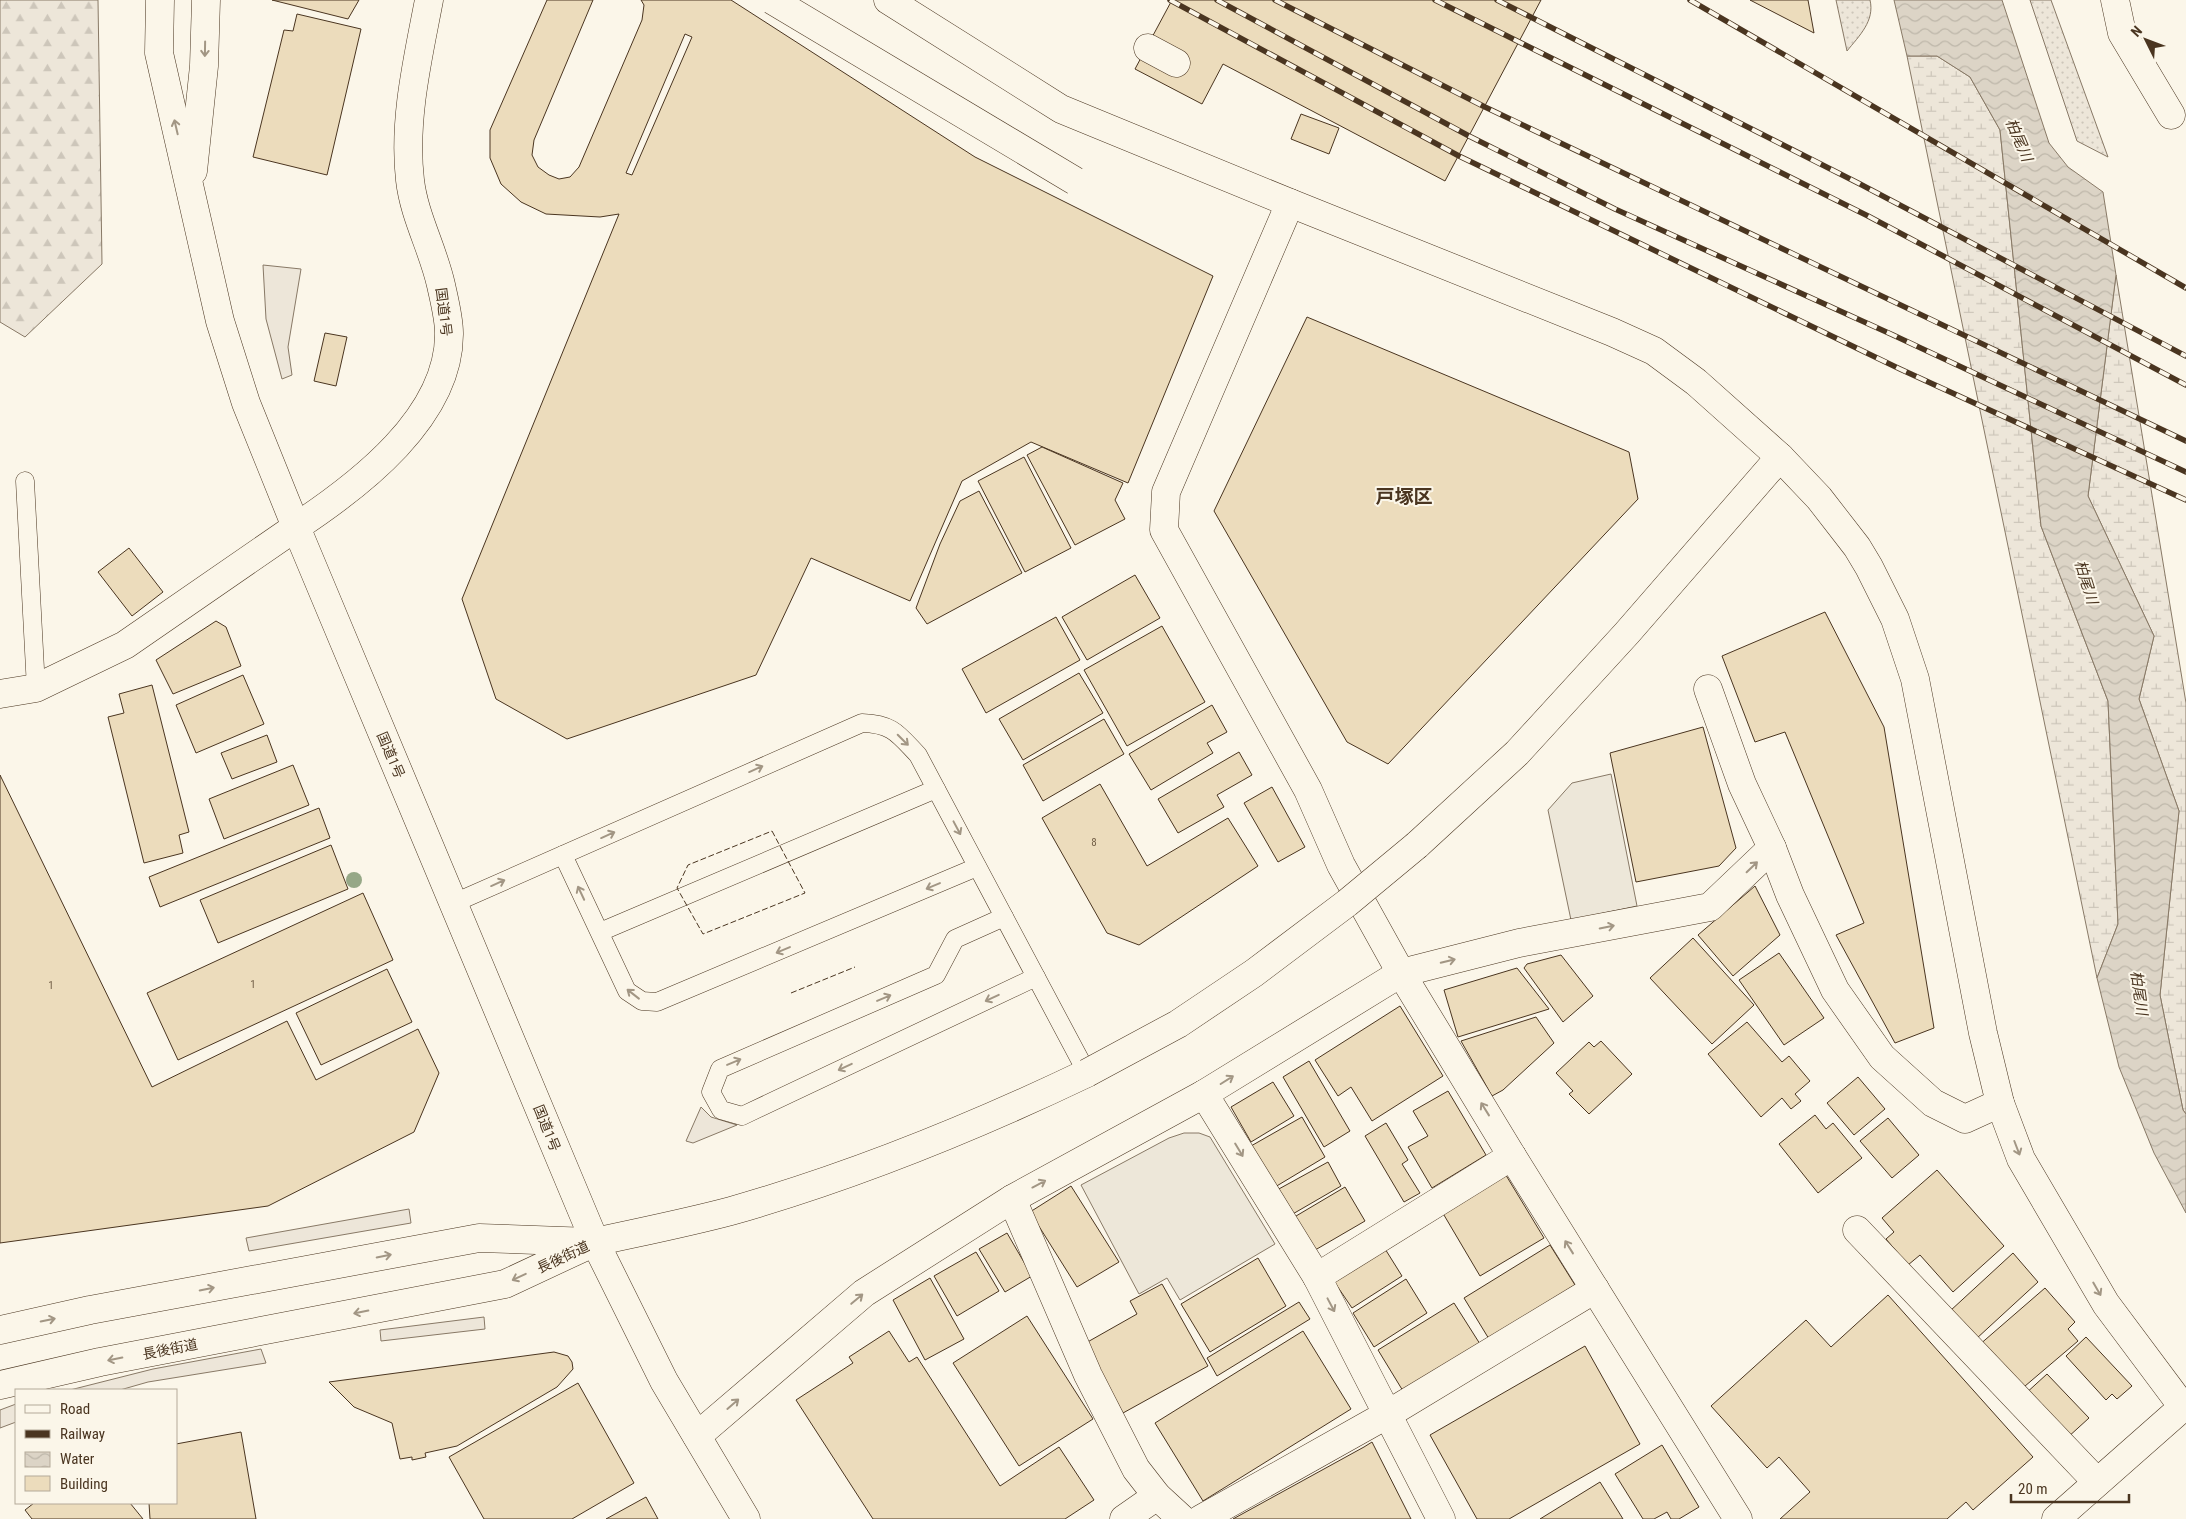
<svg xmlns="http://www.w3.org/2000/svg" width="2186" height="1519" viewBox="0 0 2186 1519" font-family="'Roboto Condensed','Noto Sans JP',sans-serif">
  <defs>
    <pattern id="grass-dots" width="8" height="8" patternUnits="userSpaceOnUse" patternTransform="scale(1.25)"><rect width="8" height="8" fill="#ede6d9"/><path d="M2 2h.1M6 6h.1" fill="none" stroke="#cdc6ba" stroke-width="1.8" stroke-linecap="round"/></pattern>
    <pattern id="forest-firs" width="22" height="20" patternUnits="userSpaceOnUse" patternTransform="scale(1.25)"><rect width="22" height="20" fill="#ede6d9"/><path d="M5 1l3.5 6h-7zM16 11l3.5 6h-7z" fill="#cdc6ba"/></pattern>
    <pattern id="wetland-marsh" width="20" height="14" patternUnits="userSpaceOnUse" patternTransform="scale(1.25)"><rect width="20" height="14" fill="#ede6d9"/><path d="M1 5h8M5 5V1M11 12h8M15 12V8" fill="none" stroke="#cdc6ba"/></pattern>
    <pattern id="water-waves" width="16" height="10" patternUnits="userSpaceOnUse" patternTransform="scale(1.25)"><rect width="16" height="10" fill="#dcd4c6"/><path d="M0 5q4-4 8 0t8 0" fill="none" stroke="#beb7aa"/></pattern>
  </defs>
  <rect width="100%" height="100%" fill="#fbf6e9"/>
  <!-- grass -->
  <g fill="url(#grass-dots)" stroke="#887966">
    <path d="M 1836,0 L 1870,0 C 1875,21 1859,36 1847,51 Z"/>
    <polygon points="2030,0 2051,0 2108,157 2077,141"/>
  </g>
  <!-- forest -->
  <polygon fill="url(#forest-firs)" stroke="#887966" points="0,0 98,0 102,264 25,337 0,322"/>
  <!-- wetland -->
  <g fill="url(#wetland-marsh)" stroke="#887966">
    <polygon points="1907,56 1937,56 1970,77 2000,130 2041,526 2108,701 2118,924 2097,978"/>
    <polygon points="2116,275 2186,703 2186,1114 2183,1110 2160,995 2179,811 2139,699 2154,636 2088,496"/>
  </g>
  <!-- garden -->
  <g fill="#ede6d9" stroke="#887966">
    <polygon points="263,265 301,269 288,347 292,375 282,379 266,319"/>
    <polygon points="701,1107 711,1117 737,1125 693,1143 686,1141"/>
    <polygon points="409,1209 411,1223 249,1251 246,1238"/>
    <polygon points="484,1317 485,1329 381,1341 380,1330"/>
    <polygon points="261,1349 266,1363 148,1382 120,1390 70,1390 153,1369"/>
    <polygon points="16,1404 16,1422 0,1428 0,1410"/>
  </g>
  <!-- parking -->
  <g fill="#ede7d9" stroke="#887966">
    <polygon points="1611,774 1637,906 1571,920 1548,810 1572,783"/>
    <polygon points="1184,1133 1199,1133 1210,1137 1275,1244 1180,1300 1167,1278 1139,1294 1081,1185 1169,1138"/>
  </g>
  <!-- water -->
  <polygon fill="url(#water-waves)" stroke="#887966" points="1894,0 2002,0 2049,143 2068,167 2103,192 2116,275 2088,496 2154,636 2139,699 2179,811 2160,995 2183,1110 2186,1114 2186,1213 2154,1153 2119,1067 2097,978 2118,924 2108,701 2041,526 2000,130 1970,77 1937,56 1907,56"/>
  <!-- building -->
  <g fill="#ecdcbc" stroke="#4a3520" fill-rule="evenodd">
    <polygon points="272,0 359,0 348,19"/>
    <path d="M 547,0 L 593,0 L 534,140 L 532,155 L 538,167 L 549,175 L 559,179 L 570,177 L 579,167 L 642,20 L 644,5 L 641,0 L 731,0 L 975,157 L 1213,276 L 1128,483 L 1031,442 L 962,481 L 910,601 L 811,558 L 756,675 L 567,739 L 496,699 L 462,599 L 619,214 L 600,217 L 546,214 L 521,202 L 501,184 L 490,158 L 490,130 ZM 685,34 L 692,37 L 632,175 L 626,173 Z"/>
    <polygon points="1172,0 1541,0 1445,181 1223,64 1202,104 1135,69"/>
    <polygon points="1750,0 1808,0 1814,33"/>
    <polygon points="297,14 361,29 327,175 253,157 284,30 293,31"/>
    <polygon points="1301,114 1339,128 1329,154 1291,139"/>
    <polygon points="1307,317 1629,452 1638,499 1388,764 1347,742 1214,511"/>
    <polygon points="325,333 347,337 336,386 314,381"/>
    <polygon points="1042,447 1123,483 1115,500 1125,519 1075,545 1027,455"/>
    <polygon points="1024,457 1071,548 1025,572 978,481"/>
    <polygon points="979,491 1022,573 927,624 916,608 940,544 960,501"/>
    <polygon points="129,548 163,592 132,616 98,572"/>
    <polygon points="1135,575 1160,618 1087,660 1062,617"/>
    <polygon points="1825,612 1884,727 1934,1028 1895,1043 1836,935 1864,923 1785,732 1755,742 1722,656"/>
    <polygon points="1056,617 1080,660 986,713 962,669"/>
    <polygon points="216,621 226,627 241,666 173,694 156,660"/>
    <polygon points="1162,626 1205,702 1127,746 1084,670"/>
    <polygon points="1079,673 1103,713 1023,760 999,719"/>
    <polygon points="243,675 264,724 196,753 176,705"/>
    <polygon points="152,685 189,832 179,835 183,853 144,863 108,717 124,713 119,694"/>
    <polygon points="1212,705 1227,732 1207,743 1213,753 1151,790 1129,754"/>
    <polygon points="1104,719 1124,754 1043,801 1023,765"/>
    <polygon points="1703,727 1736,848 1719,866 1636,882 1610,753"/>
    <polygon points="267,735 277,762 232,779 221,753"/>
    <polygon points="1239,752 1252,775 1217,795 1224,807 1178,833 1158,799"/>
    <polygon points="293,765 309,805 224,839 209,799"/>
    <polygon points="0,775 152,1087 287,1021 316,1080 418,1029 439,1073 414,1132 268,1206 0,1243"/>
    <polygon points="1100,784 1147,866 1228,818 1258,866 1139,945 1107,933 1042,818"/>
    <polygon points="1272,787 1305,847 1278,862 1244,803"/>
    <polygon points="319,808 330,838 160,907 149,877"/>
    <polygon points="331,845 348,889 218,943 200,900"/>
    <polygon points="1755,886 1780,935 1733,976 1698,935"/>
    <polygon points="363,893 393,960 178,1060 147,993"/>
    <polygon points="1693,938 1754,1005 1712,1044 1650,978"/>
    <polygon points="1779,953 1824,1018 1784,1045 1739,980"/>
    <polygon points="1561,955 1593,996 1563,1022 1524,968 1527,964"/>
    <polygon points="1517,968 1549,1009 1458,1037 1444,990"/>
    <polygon points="387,969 412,1022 321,1065 296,1013"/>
    <polygon points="1400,1006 1443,1076 1372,1121 1351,1087 1338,1096 1315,1060"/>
    <polygon points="1536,1017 1554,1043 1503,1090 1492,1096 1461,1041"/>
    <polygon points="1747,1022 1782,1062 1789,1056 1810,1081 1795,1094 1801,1101 1791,1109 1782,1098 1761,1117 1708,1054"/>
    <polygon points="1601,1041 1632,1074 1589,1114 1569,1094 1573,1091 1556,1073 1589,1042 1594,1047"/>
    <polygon points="1309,1061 1350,1131 1324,1147 1283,1077"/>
    <polygon points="1858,1077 1885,1109 1854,1135 1827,1103"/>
    <polygon points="1273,1082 1294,1116 1251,1142 1231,1107"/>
    <polygon points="1448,1091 1486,1155 1432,1188 1408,1147 1428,1136 1413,1111"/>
    <polygon points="1815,1115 1826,1129 1833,1123 1862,1158 1818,1193 1779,1144"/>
    <polygon points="1302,1117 1325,1157 1275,1187 1251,1146"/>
    <polygon points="1888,1118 1919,1155 1892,1178 1860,1141"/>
    <polygon points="1386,1123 1408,1160 1402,1164 1420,1193 1404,1202 1365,1136"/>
    <polygon points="1328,1162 1341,1186 1291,1215 1277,1190"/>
    <polygon points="1937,1170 2004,1246 1953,1292 1920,1255 1908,1265 1886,1239 1894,1232 1882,1218"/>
    <polygon points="1504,1172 1544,1238 1480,1276 1441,1210"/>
    <polygon points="1071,1186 1119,1262 1077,1287 1030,1212"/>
    <polygon points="1345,1187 1365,1221 1310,1253 1291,1219"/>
    <polygon points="1007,1233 1032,1276 1005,1292 979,1249"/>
    <polygon points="1382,1244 1402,1276 1352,1308 1331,1277"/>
    <polygon points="1550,1245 1575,1285 1489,1339 1464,1298"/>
    <polygon points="976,1252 999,1291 957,1316 934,1276"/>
    <polygon points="2013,1253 2038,1282 1976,1339 1950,1311"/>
    <polygon points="1258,1258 1286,1306 1210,1352 1181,1304"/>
    <polygon points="930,1278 964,1339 925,1360 893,1300"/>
    <polygon points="1406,1279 1427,1313 1374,1347 1353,1313"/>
    <polygon points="1162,1284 1208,1366 1123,1413 1084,1344 1137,1314 1130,1301"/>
    <polygon points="2045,1288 2075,1322 2068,1329 2078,1341 2018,1392 1978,1346"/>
    <polygon points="1888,1295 2033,1457 1973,1510 1966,1502 1947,1519 1780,1519 1810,1492 1779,1457 1767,1468 1711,1406 1806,1320 1831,1347"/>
    <polygon points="1299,1302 1310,1319 1217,1376 1207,1358"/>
    <polygon points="1454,1303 1480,1344 1403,1391 1378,1350"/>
    <polygon points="1027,1316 1093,1419 1019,1466 953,1363"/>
    <polygon points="889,1331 909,1362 917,1357 1000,1486 1059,1447 1094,1500 1065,1519 873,1519 796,1400 853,1363 849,1357"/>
    <polygon points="1303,1331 1351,1409 1203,1501 1155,1423"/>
    <polygon points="2086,1337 2132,1386 2117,1399 2112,1394 2106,1400 2066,1356"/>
    <polygon points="1585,1346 1640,1444 1509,1519 1477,1519 1430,1435"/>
    <polygon points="554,1352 568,1356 572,1362 573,1369 557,1387 457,1446 425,1453 426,1457 412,1460 412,1457 400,1459 392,1423 354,1407 329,1382"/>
    <polygon points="2047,1374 2089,1418 2067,1438 2024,1395"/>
    <polygon points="578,1383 634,1483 572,1519 484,1519 449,1457"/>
    <polygon points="241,1432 256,1519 150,1519 149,1503 176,1503 176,1444"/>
    <polygon points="1372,1442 1411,1519 1233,1519 1364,1447"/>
    <polygon points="1662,1445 1699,1507 1679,1519 1671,1519 1667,1512 1654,1519 1643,1519 1615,1474"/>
    <polygon points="1600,1482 1623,1519 1540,1519"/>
    <polygon points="646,1497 658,1519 606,1519"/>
    <polygon points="34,1503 130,1503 143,1519 32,1519 25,1510"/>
  </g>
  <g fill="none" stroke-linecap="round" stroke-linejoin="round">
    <!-- lane casing -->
    <g stroke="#4a3520" stroke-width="19">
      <g id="lane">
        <polyline points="25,481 36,688"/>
        <polyline points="563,855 627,991 642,1001 657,1002 977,867"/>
        <path d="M 454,903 L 862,723 C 893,724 898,734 918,755 L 1087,1073"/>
        <polyline points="1004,917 955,939 936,975 720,1069 711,1092 721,1110 742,1116 1036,977"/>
        <polyline points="600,932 936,789"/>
      </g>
    </g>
    <!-- street casing -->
    <g stroke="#4a3520" stroke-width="29">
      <g id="street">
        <polyline points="2115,0 2122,33 2171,115"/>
        <polyline points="1148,48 1176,63"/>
        <polyline points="1708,689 1742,784 1772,848 1790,895 1835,990 1882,1057 1933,1103 1965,1119 2000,1103 2021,1159 2106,1304 2183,1407 2056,1519"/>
        <polyline points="0,694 36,688 125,645 296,527"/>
        <polyline points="1401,973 1512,1156 1738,1519"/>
        <polyline points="1204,1094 1317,1277 1441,1519"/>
        <polyline points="1012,1199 1088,1375 1136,1469 1157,1496 1182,1519"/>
        <polyline points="1857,1230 2097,1482"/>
        <polyline points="1317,1277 1512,1156"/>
        <polyline points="697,1436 864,1293 1012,1199 1204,1094 1401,973 1519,943 1710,907 1772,848"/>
        <polyline points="1124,1519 1157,1496"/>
        <polyline points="1201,1519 1388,1414 1595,1289"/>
      </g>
    </g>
    <!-- secondary casing -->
    <g stroke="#4a3520" stroke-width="29">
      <g id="secondary">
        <polyline points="160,0 159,53 220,321 246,403 296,527"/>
        <polyline points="888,0 1061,109 1290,203 1612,332 1654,351 1696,382 1780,457 1819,498 1857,547 1869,567 1895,619 1915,679 1983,1033 2000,1103"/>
        <polyline points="193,171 204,66 206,0"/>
        <polyline points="1290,203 1166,492 1164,530 1308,790 1341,865 1401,973"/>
        <polyline points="1417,845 1517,753 1627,633 1780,457"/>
        <path d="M 595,1242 C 640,1232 686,1223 731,1211 C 854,1176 972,1128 1087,1073"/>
      </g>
    </g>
    <!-- primary casing -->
    <g stroke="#4a3520" stroke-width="29">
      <g id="primary">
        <polyline points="0,1330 90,1310 479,1238 591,1242"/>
        <polyline points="0,1385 100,1362 505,1284 595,1242"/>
      </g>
    </g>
    <!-- highway casing -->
    <g stroke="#4a3520" stroke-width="29">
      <path id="highway" d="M 429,0 C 418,58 403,120 410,180 C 414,216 433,249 441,285 C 444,299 449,318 449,333 C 450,417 358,486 296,527 L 595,1242 L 664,1381 L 746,1519"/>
    </g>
    <!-- lane -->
    <use href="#lane" stroke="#fbf6e9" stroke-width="18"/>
    <!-- street -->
    <use href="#street" stroke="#fbf6e9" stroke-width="28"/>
    <!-- secondary -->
    <use href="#secondary" stroke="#fbf6e9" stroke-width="28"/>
    <!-- primary -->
    <use href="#primary" stroke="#fbf6e9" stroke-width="28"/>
    <!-- highway -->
    <use href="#highway" stroke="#fbf6e9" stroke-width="28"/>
    <!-- rail casing -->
    <g stroke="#4a3520" stroke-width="5.5">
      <g id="rail">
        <polyline points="1170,0 1459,156 1900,369 2186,500"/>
        <polyline points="1217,0 1469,136 1615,209 1893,335 2186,472"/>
        <polyline points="1275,0 1485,107 2186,441"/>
        <polyline points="1435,0 1868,216 2186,385"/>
        <polyline points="1497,0 1860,184 2186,356"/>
        <polyline points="1690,0 2186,288"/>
      </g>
    </g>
    <!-- rail -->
    <use href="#rail" stroke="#fbf6e9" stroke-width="4" stroke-dasharray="11" stroke-linecap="butt"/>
    <!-- street-bridge casing -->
    <g stroke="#4a3520" stroke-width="29" stroke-linecap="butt">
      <polyline id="street-bridge" points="772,0 1075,181"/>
    </g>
    <!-- secondary-bridge casing -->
    <g stroke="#4a3520" stroke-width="29" stroke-linecap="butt">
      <polyline id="secondary-bridge" points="1087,1073 1178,1024 1254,973 1347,903 1417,845"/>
    </g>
    <!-- street-bridge -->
    <use href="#street-bridge" stroke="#fbf6e9" stroke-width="28"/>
    <!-- secondary-bridge -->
    <use href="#secondary-bridge" stroke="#fbf6e9" stroke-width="28"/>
    <!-- fence -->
    <g stroke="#4a3520" stroke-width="1" stroke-dasharray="6 2.5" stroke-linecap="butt">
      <polygon points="772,831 805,893 703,934 677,888 688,865"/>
      <polyline points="791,993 855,967"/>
    </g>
  </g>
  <!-- trees -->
  <circle fill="#96a887" cx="354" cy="880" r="8"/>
  <!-- one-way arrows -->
  <defs><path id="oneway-shaft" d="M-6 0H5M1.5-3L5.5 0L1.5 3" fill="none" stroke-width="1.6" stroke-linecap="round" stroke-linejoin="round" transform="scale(1.25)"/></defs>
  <g stroke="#a29684">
    <use href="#oneway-shaft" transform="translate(205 49) rotate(91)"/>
    <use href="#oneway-shaft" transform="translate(176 127) rotate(-103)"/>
    <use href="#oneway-shaft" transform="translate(903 740) rotate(45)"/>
    <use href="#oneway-shaft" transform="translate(756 769) rotate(-24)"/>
    <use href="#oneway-shaft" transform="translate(957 828) rotate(62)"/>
    <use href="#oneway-shaft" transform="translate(608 835) rotate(-24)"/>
    <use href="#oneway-shaft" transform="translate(1752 867) rotate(-44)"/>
    <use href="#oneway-shaft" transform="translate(498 883) rotate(-24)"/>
    <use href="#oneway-shaft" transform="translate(933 886) rotate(157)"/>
    <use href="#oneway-shaft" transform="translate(581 893) rotate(-115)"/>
    <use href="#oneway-shaft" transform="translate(1607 927) rotate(-11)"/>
    <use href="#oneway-shaft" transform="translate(783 950) rotate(157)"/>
    <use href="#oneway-shaft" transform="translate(1448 961) rotate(-14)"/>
    <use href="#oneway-shaft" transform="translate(633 994) rotate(-142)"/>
    <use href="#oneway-shaft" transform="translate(884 998) rotate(-23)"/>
    <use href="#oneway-shaft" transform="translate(992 998) rotate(155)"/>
    <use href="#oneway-shaft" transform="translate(734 1062) rotate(-23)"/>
    <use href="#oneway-shaft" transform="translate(845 1067) rotate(155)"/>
    <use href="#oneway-shaft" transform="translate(1227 1080) rotate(-32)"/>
    <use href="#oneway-shaft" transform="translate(1485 1109) rotate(-122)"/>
    <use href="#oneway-shaft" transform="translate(2017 1148) rotate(69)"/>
    <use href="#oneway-shaft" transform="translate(1239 1150) rotate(59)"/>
    <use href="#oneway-shaft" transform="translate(1039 1184) rotate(-28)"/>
    <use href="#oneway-shaft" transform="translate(1569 1247) rotate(-122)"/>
    <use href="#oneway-shaft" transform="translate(384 1256) rotate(-11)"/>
    <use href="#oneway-shaft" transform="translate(519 1277) rotate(155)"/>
    <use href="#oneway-shaft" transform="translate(207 1289) rotate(-11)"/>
    <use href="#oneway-shaft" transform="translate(2097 1289) rotate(60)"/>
    <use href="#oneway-shaft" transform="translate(857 1299) rotate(-40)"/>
    <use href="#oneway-shaft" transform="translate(1331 1305) rotate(62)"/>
    <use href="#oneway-shaft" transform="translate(361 1312) rotate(169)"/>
    <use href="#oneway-shaft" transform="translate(48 1320) rotate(-12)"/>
    <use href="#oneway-shaft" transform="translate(115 1359) rotate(169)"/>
    <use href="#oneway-shaft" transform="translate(733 1404) rotate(-41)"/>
  </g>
  <g text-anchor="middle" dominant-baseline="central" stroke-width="4" stroke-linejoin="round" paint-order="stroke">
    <!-- number labels -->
    <g font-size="11" fill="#725f47">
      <text x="1094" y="842">8</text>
      <text x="253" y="984">1</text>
      <text x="51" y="985">1</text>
    </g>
    <!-- street labels -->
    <g font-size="14" fill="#4a3520" stroke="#fbf6e9">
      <text transform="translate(444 312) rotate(83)">国道1号</text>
      <text transform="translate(391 755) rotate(67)">国道1号</text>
      <text transform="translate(547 1128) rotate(68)">国道1号</text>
      <text transform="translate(563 1257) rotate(-25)">長後街道</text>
      <text transform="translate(170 1349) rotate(-11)">長後街道</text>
    </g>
    <!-- water labels -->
    <g font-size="15" font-style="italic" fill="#4a3520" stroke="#fbf6e9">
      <text transform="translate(2019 140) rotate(67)">柏尾川</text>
      <text transform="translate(2086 582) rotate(73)">柏尾川</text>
      <text transform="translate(2139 993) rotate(82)">柏尾川</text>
    </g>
    <!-- district labels -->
    <g font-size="19" font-weight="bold" fill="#4a3520" stroke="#fbf6e9">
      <text x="1404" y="496">戸塚区</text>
    </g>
  </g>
  <!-- legend -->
  <rect x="15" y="1389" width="162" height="115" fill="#fbf6e9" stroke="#b4a999"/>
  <rect x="25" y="1405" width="25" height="8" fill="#fbf6e9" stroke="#b4a999"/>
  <text x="60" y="1414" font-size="15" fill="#4a3520">Road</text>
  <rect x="25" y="1430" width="25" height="8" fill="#4a3520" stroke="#b4a999"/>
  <text x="60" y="1439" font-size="15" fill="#4a3520">Railway</text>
  <rect x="25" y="1452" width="25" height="15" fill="url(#water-waves)" stroke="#b4a999"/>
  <text x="60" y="1464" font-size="15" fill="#4a3520">Water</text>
  <rect x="25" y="1476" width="25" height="15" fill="#ecdcbc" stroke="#b4a999"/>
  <text x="60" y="1489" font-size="15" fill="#4a3520">Building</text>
  <!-- north arrow -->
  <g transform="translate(2146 40) rotate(312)" stroke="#fbf6e9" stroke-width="4" paint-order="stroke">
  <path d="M0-4L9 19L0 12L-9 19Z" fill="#4a3520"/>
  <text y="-8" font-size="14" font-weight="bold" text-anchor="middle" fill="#4a3520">N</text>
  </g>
  <!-- scale -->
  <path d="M2011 1494v8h118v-8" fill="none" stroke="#4a3520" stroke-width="2.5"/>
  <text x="2018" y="1494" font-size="15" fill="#4a3520" stroke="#fbf6e9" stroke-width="4" paint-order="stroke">20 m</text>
</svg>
